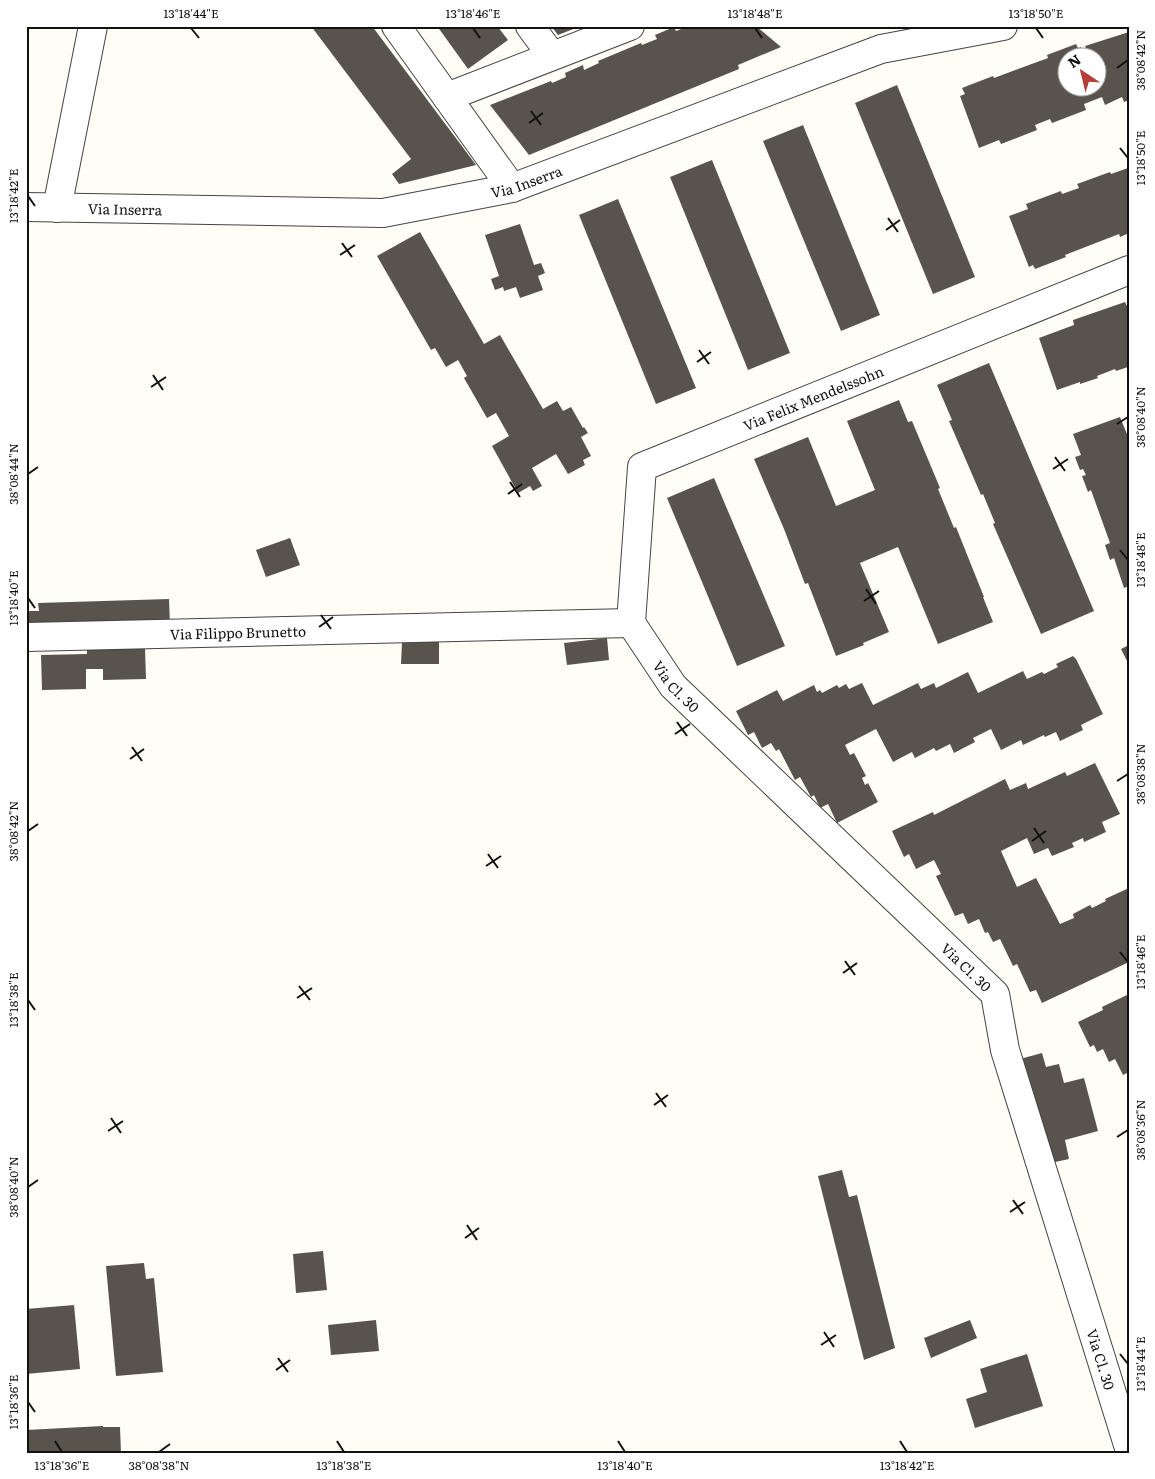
<svg xmlns="http://www.w3.org/2000/svg" width="1155" height="1479" viewBox="0 0 1155 1479" font-family="Literata,serif">
  <rect width="100%" height="100%" fill="#fefdf6"/>
  <!-- building -->
  <g fill="#59534e" fill-rule="evenodd">
    <polygon points="311,26 372,26 476,165 399,184 392,174 411,159"/>
    <polygon points="437,26 495,26 496,28 498,27 508,40 468,69"/>
    <polygon points="551,26 581,26 558,35"/>
    <polygon points="689,26 756,26 781,47 738,65 739,69 529,155 490,105 551,81 552,83 566,77 565,73 583,65 584,70 599,63 598,61 641,43 642,45 657,39 655,35 674,27 676,31"/>
    <path d="M 1129,32 L 1129,100 L 1124,102 L 1122,97 L 1105,105 L 1102,97 L 1084,104 L 1086,110 L 1052,123 L 1050,119 L 1035,125 L 1037,130 L 1001,144 L 999,140 L 979,148 L 960,96 L 965,94 L 962,88 L 993,76 L 994,78 L 1048,58 L 1047,55 L 1076,44 L 1078,48 L 1081,47 L 1083,52 L 1087,51 L 1085,46 ZM 1068,58 L 1098,58 L 1098,88 L 1068,88 Z"/>
    <polygon points="897,85 975,277 933,294 855,103"/>
    <polygon points="803,125 880,315 841,331 763,141"/>
    <polygon points="712,160 790,353 748,370 670,177"/>
    <polygon points="1129,163 1129,233 1120,237 1119,234 1065,255 1066,257 1035,269 1033,265 1029,267 1009,216 1028,209 1026,204 1061,191 1062,194 1079,188 1077,184 1110,172 1111,174 1128,168 1127,164"/>
    <polygon points="618,199 696,388 656,404 579,215"/>
    <polygon points="520,224 534,265 541,263 545,273 538,276 543,290 520,298 516,287 504,291 503,287 495,290 491,279 499,276 485,235"/>
    <polygon points="420,232 484,344 500,335 543,409 557,401 563,411 571,407 583,428 584,427 588,433 581,437 591,456 583,460 585,465 568,474 556,454 532,468 542,486 533,491 530,486 518,493 492,446 509,436 496,413 487,418 464,378 467,376 458,360 446,367 435,348 431,350 377,256"/>
    <polygon points="1125,302 1127,306 1129,306 1128,367 1116,371 1115,369 1097,376 1098,378 1080,384 1080,382 1057,390 1039,338 1074,325 1073,320"/>
    <polygon points="989,363 1094,611 1041,634 993,524 995,523 983,494 981,495 949,421 952,420 937,385"/>
    <polygon points="899,400 908,422 912,421 940,488 938,489 954,528 956,527 984,597 983,597 993,622 938,644 898,547 860,563 889,632 863,643 864,645 836,656 808,583 805,584 784,529 754,459 808,437 836,506 875,490 847,421"/>
    <polygon points="1120,417 1129,439 1129,586 1124,588 1114,558 1110,560 1105,545 1110,543 1091,490 1088,492 1082,476 1086,475 1083,469 1080,470 1075,457 1081,455 1073,434"/>
    <polygon points="714,478 785,646 737,666 667,498"/>
    <polygon points="290,538 300,565 266,577 256,550"/>
    <polygon points="26,592 28,592 28,611 39,611 38,603 169,599 170,626 26,631"/>
    <polygon points="607,638 609,660 567,665 564,643"/>
    <polygon points="402,642 439,642 439,664 401,664"/>
    <polygon points="1129,645 1129,665 1121,649"/>
    <polygon points="145,648 146,679 103,680 103,669 86,669 86,689 42,690 41,655 87,654 87,650"/>
    <polygon points="1073,656 1076,659 1103,714 1081,725 1083,730 1060,741 1056,732 1045,737 1044,735 1023,745 1021,740 1001,750 991,729 973,738 975,742 954,753 950,744 936,751 934,748 915,758 912,752 893,762 876,729 845,745 850,755 854,753 866,776 862,778 865,785 868,783 878,802 837,823 828,804 820,808 814,795 811,797 800,777 795,780 779,749 776,751 771,743 762,748 754,732 748,735 736,711 777,690 783,701 814,685 817,692 820,690 822,693 837,685 839,688 846,684 849,689 862,683 873,705 918,683 921,689 934,683 936,688 968,672 978,693 1023,671 1027,679 1042,672 1044,674 1058,667 1056,664"/>
    <polygon points="1095,763 1120,814 1102,822 1106,832 1084,842 1083,838 1072,843 1074,847 1052,856 1048,848 1034,854 1027,838 1001,851 1017,887 1036,878 1060,924 1074,918 1073,914 1090,905 1092,908 1106,901 1105,899 1129,888 1129,962 1042,1003 1036,990 1030,992 1017,964 1013,966 1000,939 993,942 988,932 985,933 979,919 968,924 963,913 955,916 936,876 941,874 934,860 916,869 909,854 904,857 892,831 933,812 934,815 1005,779 1010,790 1026,783 1028,789 1065,772 1067,776"/>
    <polygon points="1129,994 1129,1077 1127,1073 1123,1075 1115,1059 1109,1062 1103,1049 1097,1052 1094,1045 1090,1047 1078,1022 1103,1010 1102,1007"/>
    <polygon points="1042,1053 1046,1067 1059,1064 1064,1083 1084,1078 1098,1131 1065,1140 1069,1159 1046,1164 1020,1059"/>
    <polygon points="842,1170 849,1197 857,1195 895,1348 864,1360 818,1176"/>
    <polygon points="323,1251 327,1290 296,1293 293,1254"/>
    <polygon points="144,1263 146,1279 154,1278 163,1372 116,1376 106,1266"/>
    <polygon points="74,1305 80,1369 26,1374 26,1309"/>
    <polygon points="376,1320 379,1351 331,1355 328,1325"/>
    <polygon points="970,1320 977,1338 931,1358 924,1338"/>
    <polygon points="1027,1354 1043,1406 975,1428 966,1399 987,1392 980,1369"/>
    <polygon points="103,1426 103,1427 120,1427 121,1453 26,1453 26,1430"/>
  </g>
  <g fill="none" stroke-linecap="round" stroke-linejoin="round">
    <!-- minor casing -->
    <g stroke="#444" stroke-width="30">
      <g id="minor">
        <polyline points="396,26 512,188"/>
        <polyline points="530,26 552,56"/>
        <polyline points="447,97 630,26"/>
        <path id="s1" d="M 26,207 L 383,213 L 512,188 L 881,49 L 1003,26"/>
        <polyline points="57,208 93,26"/>
        <path id="s2" d="M 631,623 L 673,686 L 995,994 L 1005,1050 L 1129,1448"/>
        <path id="s3" d="M 631,623 L 642,467 L 1129,270"/>
        <path id="s4" d="M 26,637 L 631,623"/>
      </g>
    </g>
    <!-- minor -->
    <use href="#minor" stroke="#fff" stroke-width="28"/>
  </g>
  <!-- ticks -->
  <path fill="none" stroke="#111" stroke-width="2" d="M 191,28 L 199,38M 473,28 L 480,38M 755,28 L 762,38M 1036,28 L 1043,38M 1117,68 L 1128,60M 531,111 L 541,125M 529,123 L 543,113M 1120,148 L 1128,158M 28,196 L 35,206M 888,218 L 898,232M 886,230 L 900,220M 342,243 L 352,257M 340,255 L 355,245M 699,350 L 709,364M 697,362 L 711,352M 153,375 L 163,390M 151,387 L 166,377M 1117,424 L 1128,417M 1055,457 L 1065,471M 1053,469 L 1068,459M 28,474 L 38,467M 510,482 L 520,497M 508,494 L 522,484M 1120,550 L 1128,560M 866,589 L 876,604M 28,598 L 35,608M 864,601 L 879,591M 321,615 L 331,629M 319,627 L 333,617M 677,722 L 687,736M 675,734 L 690,724M 132,747 L 142,761M 130,759 L 144,749M 1117,781 L 1128,774M 1034,828 L 1044,843M 28,831 L 38,824M 1032,841 L 1046,831M 488,854 L 498,868M 486,866 L 501,856M 1120,952 L 1128,962M 845,961 L 855,975M 843,973 L 857,963M 299,986 L 310,1000M 297,998 L 312,988M 28,1000 L 35,1010M 656,1093 L 666,1107M 654,1105 L 668,1095M 111,1118 L 121,1133M 108,1131 L 123,1121M 1117,1137 L 1128,1130M 28,1187 L 38,1180M 1013,1200 L 1023,1214M 1010,1212 L 1025,1202M 467,1225 L 477,1240M 465,1238 L 479,1228M 824,1332 L 834,1347M 821,1345 L 836,1335M 1120,1354 L 1128,1364M 278,1358 L 288,1372M 276,1370 L 290,1360M 28,1402 L 35,1412M 55,1441 L 62,1452M 337,1441 L 344,1452M 618,1441 L 625,1452M 900,1441 L 907,1452M 159,1452 L 170,1444"/>
  <g text-anchor="middle" dominant-baseline="central" stroke-width="5" stroke-linejoin="round" paint-order="stroke">
    <!-- street labels -->
    <g font-size="14" fill="#111" stroke="#fff">
      <text stroke="none"><textPath href="#s1" startOffset="504">Via Inserra</textPath></text>
      <text stroke="none"><textPath href="#s1" startOffset="99">Via Inserra</textPath></text>
      <text stroke="none"><textPath href="#s3" startOffset="341">Via Felix Mendelssohn</textPath></text>
      <text stroke="none"><textPath href="#s4" startOffset="212">Via Filippo Brunetto</textPath></text>
      <text stroke="none"><textPath href="#s2" startOffset="78">Via Cl. 30</textPath></text>
      <text stroke="none"><textPath href="#s2" startOffset="482">Via Cl. 30</textPath></text>
      <text stroke="none"><textPath href="#s2" startOffset="902">Via Cl. 30</textPath></text>
    </g>
  </g>
  <!-- border -->
  <rect width="1155" height="1479" fill="none" stroke="#ffffff" stroke-width="55"/>
  <!-- north arrow -->
  <g transform="translate(1082 72) rotate(325)"><circle r="24" fill="#ffffff" stroke="#a0a0a0"/>
  <path d="M0-4L9 19L0 12L-9 19Z" fill="#b33f37"/>
  <text y="-8" font-size="14" font-weight="bold" text-anchor="middle" fill="#111111">N</text>
  </g>
  <rect x="28" y="28" width="1100" height="1424" fill="none" stroke="#111" stroke-width="2"/>
  <g font-size="12" text-anchor="middle" fill="#111">
    <text x="191" y="18">13°18'44"E</text>
    <text x="473" y="18">13°18'46"E</text>
    <text x="755" y="18">13°18'48"E</text>
    <text x="1036" y="18">13°18'50"E</text>
    <text transform="translate(1141 60) rotate(-90)" y="4">38°08'42"N</text>
    <text transform="translate(1141 158) rotate(-90)" y="4">13°18'50"E</text>
    <text transform="translate(14 196) rotate(-90)" y="4">13°18'42"E</text>
    <text transform="translate(1141 417) rotate(-90)" y="4">38°08'40"N</text>
    <text transform="translate(14 474) rotate(-90)" y="4">38°08'44"N</text>
    <text transform="translate(1141 560) rotate(-90)" y="4">13°18'48"E</text>
    <text transform="translate(14 598) rotate(-90)" y="4">13°18'40"E</text>
    <text transform="translate(1141 774) rotate(-90)" y="4">38°08'38"N</text>
    <text transform="translate(14 831) rotate(-90)" y="4">38°08'42"N</text>
    <text transform="translate(1141 962) rotate(-90)" y="4">13°18'46"E</text>
    <text transform="translate(14 1000) rotate(-90)" y="4">13°18'38"E</text>
    <text transform="translate(1141 1130) rotate(-90)" y="4">38°08'36"N</text>
    <text transform="translate(14 1187) rotate(-90)" y="4">38°08'40"N</text>
    <text transform="translate(1141 1364) rotate(-90)" y="4">13°18'44"E</text>
    <text transform="translate(14 1402) rotate(-90)" y="4">13°18'36"E</text>
    <text x="62" y="1470">13°18'36"E</text>
    <text x="159" y="1470">38°08'38"N</text>
    <text x="344" y="1470">13°18'38"E</text>
    <text x="625" y="1470">13°18'40"E</text>
    <text x="907" y="1470">13°18'42"E</text>
  </g>
</svg>
